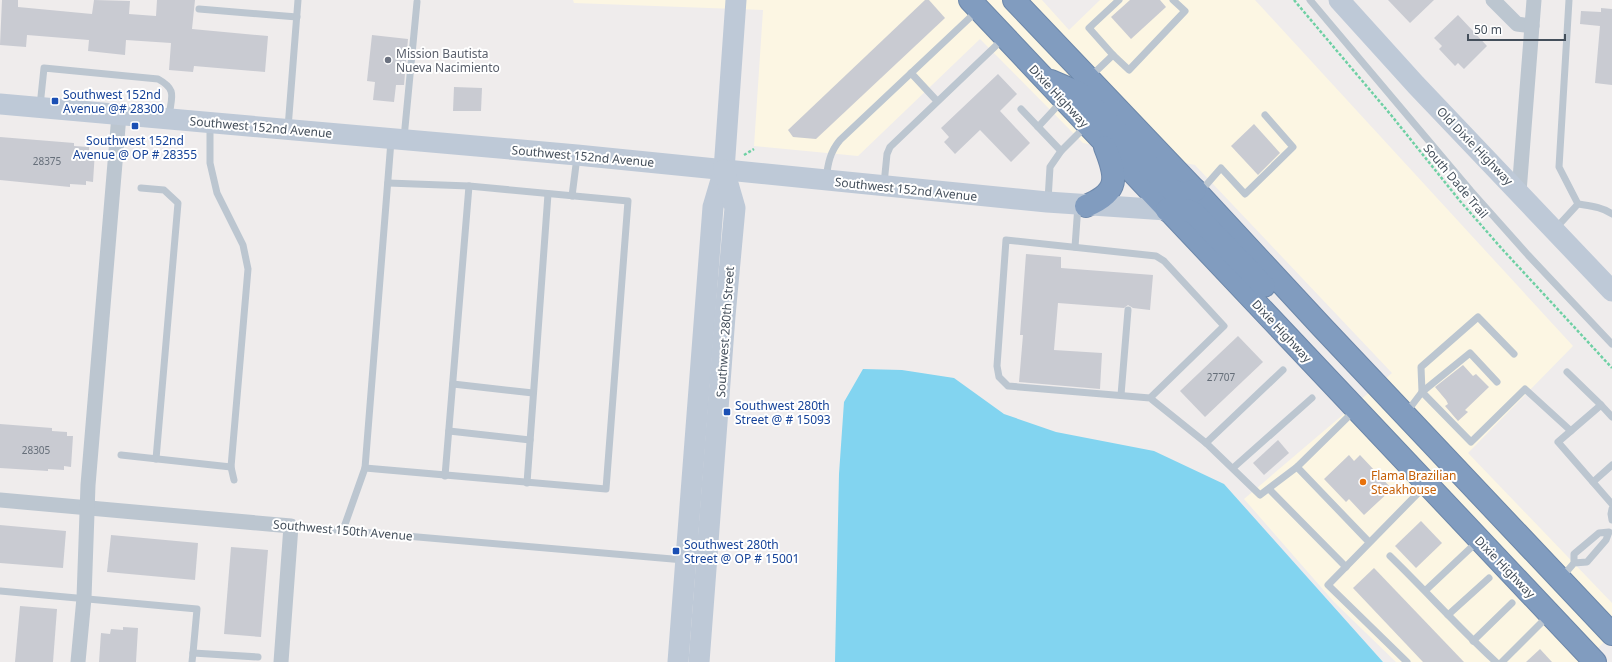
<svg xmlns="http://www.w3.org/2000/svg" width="1612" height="662" viewBox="0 0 1612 662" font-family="'Noto Sans',sans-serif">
  <rect width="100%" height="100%" fill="#efecec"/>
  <!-- commercial -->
  <polygon fill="#fcf6e3" points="573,0 1042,0 1069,30 1100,0 1255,0 1573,346 1468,453 1612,603 1612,634 1584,662 1396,662 1334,602 1244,499 1392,373 1195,165 1083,143 980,39 858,156 754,146 763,10 574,3"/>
  <!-- water -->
  <polygon fill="#82d4f0" points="863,369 902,370 954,378 1004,414 1056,432 1154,451 1224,484 1383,662 835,662 839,474 844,402"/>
  <!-- building -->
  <g fill="#c9cbd2">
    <polygon points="2,0 18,0 18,7 92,14 94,0 130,1 129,14 156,16 157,0 195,0 192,29 268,36 265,72 194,66 193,72 169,70 171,43 126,40 125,55 88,51 89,40 27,35 26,47 0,45"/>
    <polygon points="925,0 929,0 945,18 816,139 793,137 788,130"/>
    <polygon points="1130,0 1160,0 1166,7 1131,39 1111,17"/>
    <polygon points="1388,0 1434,0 1410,23"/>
    <polygon points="1601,8 1612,9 1612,85 1595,83 1600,26 1580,24 1581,11 1601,12"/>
    <polygon points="1458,15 1487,46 1464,69 1458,63 1455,66 1439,49 1442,46 1434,38"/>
    <polygon points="372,35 408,39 404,85 396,85 394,102 373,100 375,82 367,81"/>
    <polygon points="998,74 1017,94 1000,111 1030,143 1011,162 980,130 955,154 944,142 949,137 941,128"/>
    <polygon points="454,87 482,88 481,111 453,111"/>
    <polygon points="1254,124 1280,153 1258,175 1231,146"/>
    <polygon points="0,137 74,143 74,146 89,147 89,151 95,151 93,182 86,181 86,185 70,184 70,187 0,180"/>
    <polygon points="1026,254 1061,257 1061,268 1153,275 1150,310 1133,308 1128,305 1124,308 1058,303 1054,350 1102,353 1100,389 1019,382 1023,335 1020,335"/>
    <polygon points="1238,336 1263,362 1205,417 1180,391"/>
    <polygon points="1463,365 1473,376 1476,374 1489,387 1465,410 1468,412 1458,421 1445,406 1448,404 1446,400 1435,387"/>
    <polygon points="0,424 52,428 52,431 67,432 67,436 73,436 71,467 64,466 64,470 48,469 48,471 0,468"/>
    <polygon points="1278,440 1289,453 1264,475 1253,463"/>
    <polygon points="1349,455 1354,461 1360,455 1392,489 1364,515 1349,499 1346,502 1324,479"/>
    <polygon points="1421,521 1442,543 1416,568 1395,546"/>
    <polygon points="0,525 66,531 63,568 0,563"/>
    <polygon points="111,535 198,543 195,580 107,572"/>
    <polygon points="231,547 268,550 261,637 224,634"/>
    <polygon points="1374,568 1464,662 1423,662 1353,588"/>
    <polygon points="20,606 57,609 53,662 15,662"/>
    <polygon points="123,627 138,628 136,662 99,662 101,633 110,634 111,629 123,630"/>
    <polygon points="1540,649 1552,662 1526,662"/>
  </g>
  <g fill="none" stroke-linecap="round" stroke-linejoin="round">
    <!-- highway casing -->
    <g stroke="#6c87aa" stroke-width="24">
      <g id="highway">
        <polyline points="970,0 1595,662"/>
        <polyline points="1014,0 1195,190 1322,327 1612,634"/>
        <path d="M 1051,81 L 1079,93 L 1109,123 L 1171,189 C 1180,195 1185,196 1195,190"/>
        <path d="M 1086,206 C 1120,192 1117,177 1105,147"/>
        <polyline points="1167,210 1186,210 1194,213 1264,286"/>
      </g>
    </g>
    <!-- path -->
    <g stroke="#6ed0a4" stroke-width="2.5" stroke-dasharray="3 2" stroke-linecap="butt">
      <polyline points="1294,0 1391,115 1460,201 1503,250 1612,368"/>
      <polyline points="744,155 754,149"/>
    </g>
    <!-- lane -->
    <g stroke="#bcc6d0" stroke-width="7">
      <polyline points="1119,0 1089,28 1113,55 1129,70 1185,11 1173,0"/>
      <polyline points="1310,0 1471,191 1528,255 1612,344"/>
      <polyline points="199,9 297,17"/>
      <polyline points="911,73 937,101"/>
      <polyline points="1090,77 1113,55"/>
      <path d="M 40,106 L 44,68 L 158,79 C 178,90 171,97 169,117"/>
      <polyline points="1021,109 1061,151"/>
      <polyline points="210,125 210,163 217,193 243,245 248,269 231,467 234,480"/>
      <polyline points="1038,127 1062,101"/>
      <polyline points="288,128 298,0"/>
      <polyline points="404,138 417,2"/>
      <path d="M 826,179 C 828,163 830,152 840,140 L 978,10"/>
      <polyline points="884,184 887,154 890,147 1003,39"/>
      <polyline points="141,188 164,190 178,203 156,459"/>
      <polyline points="1200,192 1221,168 1245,194 1293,147 1265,115"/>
      <polyline points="572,196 577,157"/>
      <polyline points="1048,200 1050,167 1061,151 1086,126"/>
      <path d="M 1578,204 C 1590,206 1602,207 1612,214"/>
      <polyline points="1556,228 1578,204 1559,167 1569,0"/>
      <polyline points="1075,247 1078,205"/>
      <polyline points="1567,372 1601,405"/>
      <polyline points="1497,382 1470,353 1422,392 1471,442 1525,389 1571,431"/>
      <polyline points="453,384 533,393"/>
      <polyline points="1121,395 1128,310"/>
      <polyline points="1150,398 1224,326 1164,261 1156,256 1006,240 997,366 999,377 1008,386 1150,398 1206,443 1260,495 1297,467 1354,411"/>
      <polyline points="1406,413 1422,392 1421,367 1478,317 1514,354"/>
      <polyline points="1612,417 1601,405 1558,442 1612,504"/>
      <polyline points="449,431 530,440"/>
      <polyline points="1206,443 1283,370"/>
      <polyline points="121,455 231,467"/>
      <polyline points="1297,467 1369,542"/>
      <polyline points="365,468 606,489 628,201 469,186 388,183"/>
      <polyline points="1233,468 1312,398"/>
      <polyline points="445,476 469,186"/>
      <polyline points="1593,482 1612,465"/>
      <polyline points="527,483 548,194"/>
      <polyline points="1269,489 1346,567"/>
      <polyline points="1612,509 1611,514 1612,520"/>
      <polyline points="291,526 684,560"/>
      <polyline points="343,530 365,468 391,141"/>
      <path d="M 1390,556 C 1426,591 1459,628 1496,662"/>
      <polyline points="1562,577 1574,563 1587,562 1606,540 1609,532 1599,533 1574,554 1574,563"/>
      <polyline points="1426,590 1478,541"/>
      <polyline points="0,591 197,609 193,653 258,657"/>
      <polyline points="1448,615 1489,578"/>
      <polyline points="1473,641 1512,603"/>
      <polyline points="192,662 193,653"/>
      <polyline points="1407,662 1328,585 1425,486"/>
      <polyline points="1502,662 1548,616"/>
    </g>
    <!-- street -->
    <g stroke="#bcc6d0" stroke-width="15">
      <polyline points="1493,0 1517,24 1532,26"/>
      <polyline points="1519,192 1534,0"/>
      <polyline points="0,500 291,526 281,662"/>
      <polyline points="78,662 84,598 88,485 119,115"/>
    </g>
    <!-- secondary -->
    <g stroke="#bec9d7" stroke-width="21">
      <polyline points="1339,0 1416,85 1612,291"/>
      <polyline points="0,104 577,155 1047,202 1167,210"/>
      <polyline points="678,662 713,207 724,170 736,0"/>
      <polyline points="699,662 725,316 735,208 724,170"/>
    </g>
    <!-- highway -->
    <use href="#highway" stroke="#819cbf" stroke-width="22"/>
  </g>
  <!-- markers -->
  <circle fill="#6b7280" stroke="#fff" stroke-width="1.5" cx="388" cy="60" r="4"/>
  <g fill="#1a4fb4" stroke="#fff" stroke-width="1.5">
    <rect x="51" y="97" width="8" height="8" rx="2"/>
    <rect x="131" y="122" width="8" height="8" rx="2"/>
    <rect x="723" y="408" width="8" height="8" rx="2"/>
    <rect x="672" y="547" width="8" height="8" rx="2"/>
  </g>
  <circle fill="#e8710a" stroke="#fff" stroke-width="1.5" cx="1363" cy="482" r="4"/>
  <g text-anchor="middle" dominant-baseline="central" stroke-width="4" stroke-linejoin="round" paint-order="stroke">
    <!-- number labels -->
    <g font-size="10" fill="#656e79">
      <text x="47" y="161">28375</text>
      <text x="1221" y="377">27707</text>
      <text x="36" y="450">28305</text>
    </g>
    <!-- worship labels -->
    <g font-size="12" fill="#5b616d" stroke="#fff" text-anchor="start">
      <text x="396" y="53">Mission Bautista<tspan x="396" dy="14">Nueva Nacimiento</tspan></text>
    </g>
    <!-- transit labels -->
    <g font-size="12" fill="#164399" stroke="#fff" text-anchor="start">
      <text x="63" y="94">Southwest 152nd<tspan x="63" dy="14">Avenue @# 28300</tspan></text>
      <text x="135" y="140" text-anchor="middle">Southwest 152nd<tspan x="135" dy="14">Avenue @ OP # 28355</tspan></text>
      <text x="735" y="405">Southwest 280th<tspan x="735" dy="14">Street @ # 15093</tspan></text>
      <text x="684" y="544">Southwest 280th<tspan x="684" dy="14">Street @ OP # 15001</tspan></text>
    </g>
    <!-- street labels -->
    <g font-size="12" fill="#444f5b" stroke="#fff">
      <text transform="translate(1059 96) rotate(47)">Dixie Highway</text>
      <text transform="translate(261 127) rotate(5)">Southwest 152nd Avenue</text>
      <text transform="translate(1475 146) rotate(46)">Old Dixie Highway</text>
      <text transform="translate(583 156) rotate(5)">Southwest 152nd Avenue</text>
      <text transform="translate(1456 181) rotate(50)">South Dade Trail</text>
      <text transform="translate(906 189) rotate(6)">Southwest 152nd Avenue</text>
      <text transform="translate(1282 331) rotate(47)">Dixie Highway</text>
      <text transform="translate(725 332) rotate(-86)">Southwest 280th Street</text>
      <text transform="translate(343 530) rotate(5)">Southwest 150th Avenue</text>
      <text transform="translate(1505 567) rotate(46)">Dixie Highway</text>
    </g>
    <!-- food labels -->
    <g font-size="12" fill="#c56008" stroke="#fff" text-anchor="start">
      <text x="1371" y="475">Flama Brazilian<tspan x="1371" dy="14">Steakhouse</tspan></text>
    </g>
  </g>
  <!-- scale -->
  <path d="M1468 34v6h97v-6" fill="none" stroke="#444f5b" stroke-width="2"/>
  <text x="1474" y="34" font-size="12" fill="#444f5b" stroke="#ffffff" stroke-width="3" paint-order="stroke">50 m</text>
</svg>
